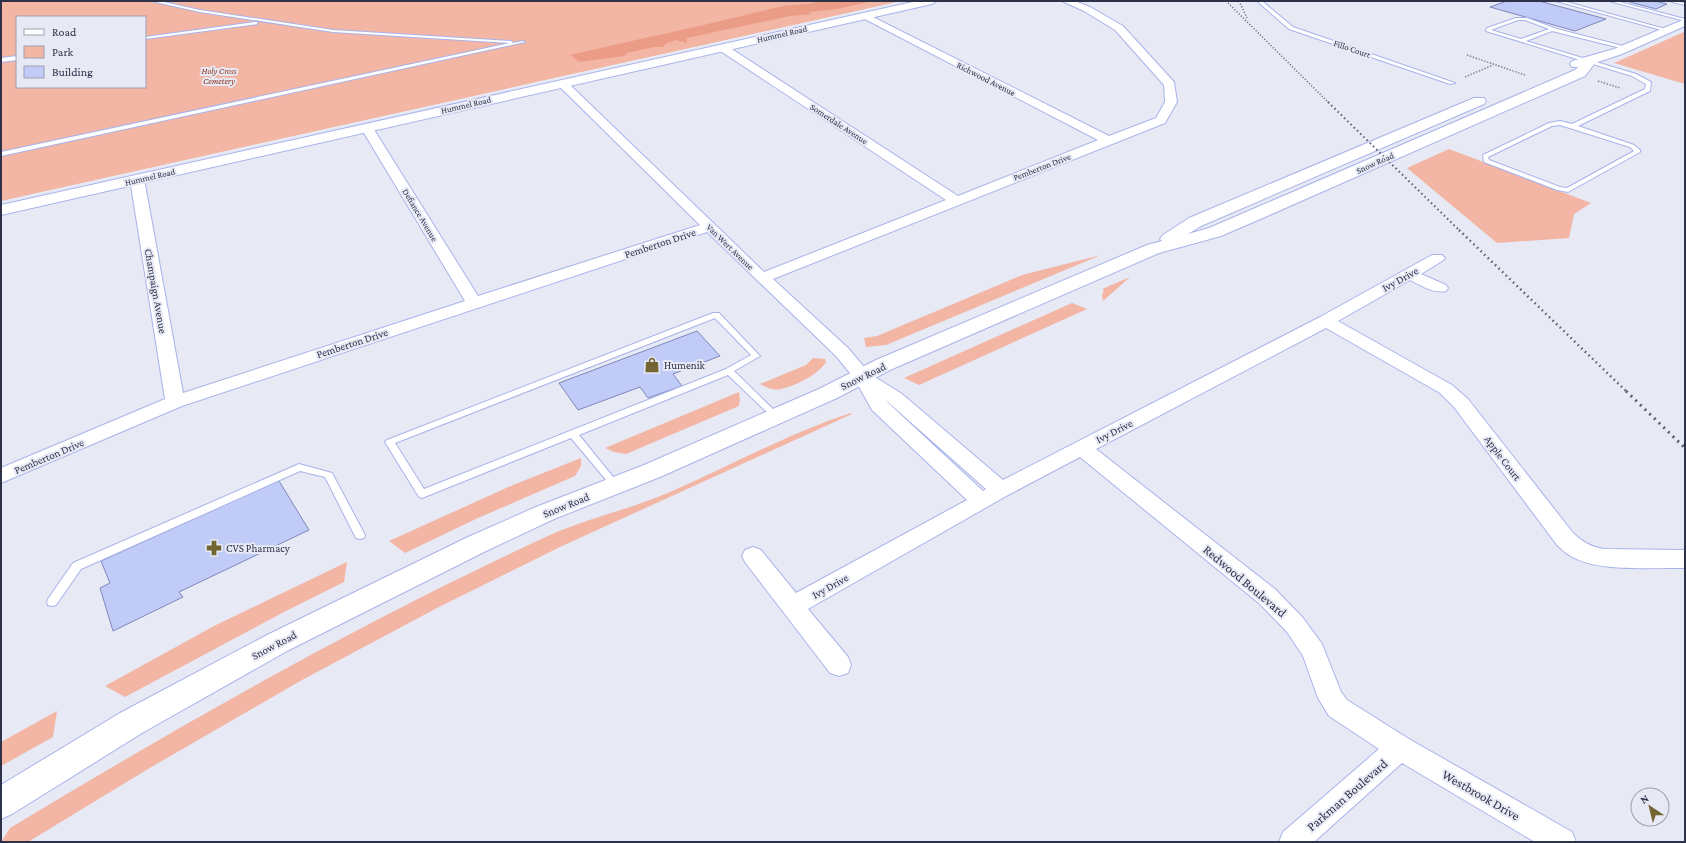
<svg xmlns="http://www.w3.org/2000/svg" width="1686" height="843" viewBox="0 0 1686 843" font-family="'Crimson Pro',serif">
  <rect width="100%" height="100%" fill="#e7e9f5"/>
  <!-- green -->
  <g fill="#f3b5a4" fill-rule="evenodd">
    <path d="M 1,1 L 901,1 L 1,201 ZM 17,17 L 145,17 L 145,87 L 17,87 Z"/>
    <polygon points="1684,32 1685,84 1614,63"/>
    <polygon points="1449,149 1591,203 1574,214 1569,238 1497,243 1407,168"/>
    <polygon points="1101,255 886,345 866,347 864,338 877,336 1022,275"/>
    <polygon points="1130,277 1103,301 1102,295 1104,290 1102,289"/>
    <polygon points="1072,303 1087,309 919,385 904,378"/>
    <path d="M 813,358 L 825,359 L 826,362 C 818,375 795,386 781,389 C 774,391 765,387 760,384 L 806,365 Z"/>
    <polygon points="739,392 740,399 739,406 626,454 614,452 605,448"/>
    <path d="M 851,413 L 852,414 L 562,546 L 437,608 L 302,680 L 148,769 L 28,842 L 1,842 L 10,828 C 186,722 363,621 550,535 C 588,518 631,509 670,492 C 730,466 789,433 851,413 Z"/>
    <polygon points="581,458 581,466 575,476 478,518 405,553 389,541 513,485"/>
    <polygon points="347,562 344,582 286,611 125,697 105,686 214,626"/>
    <polygon points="57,711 53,737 1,766 1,742"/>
  </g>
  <!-- forest -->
  <path fill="#eb9c86" d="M 819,1 L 872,1 L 838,9 L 809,12 L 811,14 L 790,16 L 687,38 L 687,43 L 676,40 L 665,44 L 664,47 L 654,47 L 627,53 L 624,56 L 579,62 L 570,55 C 639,39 709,25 778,7 C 791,4 806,6 819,1 Z"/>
  <!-- building -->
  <g fill="#c1cbf7" stroke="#7e88bc">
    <polygon points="1507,1 1539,1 1606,19 1575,31 1490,7"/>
    <polygon points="1626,1 1655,1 1667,4 1656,9"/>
    <polygon points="697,331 720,356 673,374 682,386 648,398 640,387 578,410 559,383"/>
    <polygon points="279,481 309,530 179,592 183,597 113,631 100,588 110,583 101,561 255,491 254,488 265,484 266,486"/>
  </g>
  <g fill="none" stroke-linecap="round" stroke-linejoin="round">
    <!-- lane casing -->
    <g stroke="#a8b3ea" stroke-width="2">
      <g id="lane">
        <polygon points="151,1 159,1 200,10 333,30 511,41 513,43 523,41 525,42 1,156 1,152 510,43 333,32 200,12"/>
        <polygon points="1257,1 1262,1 1293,27 1455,83 1450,84 1289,29"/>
        <polygon points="1556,1 1563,1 1669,30 1665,31"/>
        <polygon points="1609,1 1616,1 1685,19 1685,21"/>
        <polygon points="1672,1 1685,3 1685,5 1672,2"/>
        <path d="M 1516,18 L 1527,18 L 1557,29 L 1627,47 L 1627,48 L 1625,49 L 1552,31 L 1526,41 L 1636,74 L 1651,82 L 1650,91 L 1578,126 L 1634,145 L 1640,150 L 1640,152 L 1568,192 L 1557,190 L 1484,162 L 1483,155 L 1549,123 L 1560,121 L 1572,124 L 1645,89 L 1646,84 L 1632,76 L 1486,31 L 1487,28 ZM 1518,20 L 1525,20 L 1549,29 L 1521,39 L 1491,30 ZM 1560,125 L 1630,147 L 1634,151 L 1567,188 L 1560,187 L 1489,160 L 1488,157 L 1552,126 Z"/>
        <polygon points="255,22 257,22 257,24 145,39 145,37"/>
        <polygon points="17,56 17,60 1,62 1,58"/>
        <path d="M 713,313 L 719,313 L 760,356 L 734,371 L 780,416 L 776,419 L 773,418 L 728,375 L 579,435 L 618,483 L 620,485 L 618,487 L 612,487 L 571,438 L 422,498 L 419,497 L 385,442 L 387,440 ZM 715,318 L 751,355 L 726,369 L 424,489 L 395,443 Z"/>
        <polygon points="299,464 332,473 365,535 364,538 360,539 356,538 325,477 300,471 81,569 56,605 52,606 48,605 47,602 48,599 73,563"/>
      </g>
    </g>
    <!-- street casing -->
    <g stroke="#a8b3ea" stroke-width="2">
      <path id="street" d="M 1062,1 L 1075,1 L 1090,7 L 1123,26 L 1174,82 L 1177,102 L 1165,123 L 773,279 L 848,348 L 870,374 L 902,394 L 1003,480 L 1320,317 L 1432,255 L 1442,255 L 1445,258 L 1442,261 L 1421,274 L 1446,285 L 1448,288 L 1446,291 C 1434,294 1420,285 1410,280 L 1338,321 L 1452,385 L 1468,399 L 1573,533 C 1583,542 1591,547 1604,549 L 1685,550 L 1685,568 C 1652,567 1597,573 1569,555 C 1565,553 1561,548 1557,545 L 1454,407 L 1440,393 L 1326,328 L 1096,449 L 1276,590 L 1303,618 L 1322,644 L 1341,692 L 1347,700 L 1409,739 L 1572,832 L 1576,842 L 1535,842 L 1402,763 L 1314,842 L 1279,842 L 1283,832 L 1379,749 L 1329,716 L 1318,698 L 1303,656 L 1287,632 L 1260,604 L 1080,457 L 1008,495 L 808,609 L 848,657 L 851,665 L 848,673 L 839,676 L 830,673 L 745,562 L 742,556 L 745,550 L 753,547 L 761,550 L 796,593 L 967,500 L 872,410 L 854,378 L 836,356 L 707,232 L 182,406 L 1,483 L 1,468 L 165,399 L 130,179 L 132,176 L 142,176 L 144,179 L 183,393 L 465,301 L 361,128 L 363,125 L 371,125 L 373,128 L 478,296 L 700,225 L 559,86 L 557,84 L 559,82 L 567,82 L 764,272 L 946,200 L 719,50 L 718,48 L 719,46 L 727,46 L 958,196 L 1098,140 L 859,16 L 864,13 L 867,14 L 1109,136 L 1156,118 L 1165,102 L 1164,85 L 1115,30 L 1084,11 ZM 885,400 L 888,402 L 986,489 L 983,491 Z"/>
    </g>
    <!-- secondary casing -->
    <g stroke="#a8b3ea" stroke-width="2">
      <polygon id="secondary" points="917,1 937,1 932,4 1,215 1,205"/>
    </g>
    <!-- primary casing -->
    <g stroke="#a8b3ea" stroke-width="2">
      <polygon id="primary" points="1685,19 1685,26 1622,54 1595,63 1585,76 1265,217 1221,236 1159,253 890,370 837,398 660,477 554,519 486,551 287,651 142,733 12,814 1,819 1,785 120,713 267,635 468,537 536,507 644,465 821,388 876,360 1147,245 1162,241 1160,239 1163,235 1189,218 1474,98 1484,98 1486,101 1484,104 1201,226 1188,234 1209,228 1575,70 1578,67 1572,67 1570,64 1572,61 1614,49"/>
    </g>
    <!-- path -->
    <g stroke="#858899" stroke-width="1.5" stroke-dasharray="1.5 1.5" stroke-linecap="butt">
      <polyline points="1467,55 1525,75"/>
      <polyline points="1465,77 1493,65"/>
      <polyline points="1598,81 1620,88"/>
    </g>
    <!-- lane -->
    <use href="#lane" fill="#fff" fill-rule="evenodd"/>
    <!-- street -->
    <use href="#street" fill="#fff" fill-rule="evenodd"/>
    <!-- secondary -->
    <use href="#secondary" fill="#fff" fill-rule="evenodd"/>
    <!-- primary -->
    <use href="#primary" fill="#fff" fill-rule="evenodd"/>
    <!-- rail-far3 -->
    <g stroke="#5a5d71" stroke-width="1.5" stroke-dasharray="1 2" stroke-linecap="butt">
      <polyline points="1226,1 1329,103"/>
      <polyline points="1239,1 1247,18"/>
    </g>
    <!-- rail-far2 -->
    <polyline stroke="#5a5d71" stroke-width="2" stroke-dasharray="1.5 3" stroke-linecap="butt" points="1328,102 1460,231"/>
    <!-- rail-far1 -->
    <polyline stroke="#5a5d71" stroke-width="2.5" stroke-dasharray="1.5 3.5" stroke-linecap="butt" points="1459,230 1627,392"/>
    <!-- rail -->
    <polyline stroke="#5a5d71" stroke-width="3" stroke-dasharray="2 4.5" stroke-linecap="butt" points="1626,391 1685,448"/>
  </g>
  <!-- icons -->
  <defs>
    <g id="shop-bare" transform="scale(1.2)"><path d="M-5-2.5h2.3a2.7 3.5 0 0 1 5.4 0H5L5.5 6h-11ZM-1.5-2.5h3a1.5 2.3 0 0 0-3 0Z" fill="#726532" stroke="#e7e9f5" stroke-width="2.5" paint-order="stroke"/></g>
    <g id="pharmacy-bare" transform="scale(1.2)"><path d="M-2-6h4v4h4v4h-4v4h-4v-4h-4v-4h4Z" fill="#726532" stroke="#e7e9f5" stroke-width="2.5" paint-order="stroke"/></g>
  </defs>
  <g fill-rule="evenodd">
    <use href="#shop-bare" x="652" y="365"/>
    <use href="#pharmacy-bare" x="214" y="548"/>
  </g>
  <g text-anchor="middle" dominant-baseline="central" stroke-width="4" stroke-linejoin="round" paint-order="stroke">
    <!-- far-street labels -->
    <g font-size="9" fill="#2e3248" stroke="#e7e9f5">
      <text transform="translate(782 34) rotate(-13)">Hummel Road</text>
      <text transform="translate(1352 49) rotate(19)">Fillo Court</text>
      <text transform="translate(986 79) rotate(27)">Richwood Avenue</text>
      <text transform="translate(466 105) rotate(-13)">Hummel Road</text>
      <text transform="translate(839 124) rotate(33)">Somerdale Avenue</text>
      <text transform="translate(1375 163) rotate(-24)">Snow Road</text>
      <text transform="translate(1042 167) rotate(-21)">Pemberton Drive</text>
      <text transform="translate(150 177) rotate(-13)">Hummel Road</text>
      <text transform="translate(420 215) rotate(59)">Defiance Avenue</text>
      <text transform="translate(730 247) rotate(44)">Van Wert Avenue</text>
    </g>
    <!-- far-park labels -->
    <g font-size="9" font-style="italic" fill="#8c2f16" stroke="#e7e9f5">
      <text x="219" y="71">Holy Cross<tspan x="219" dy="10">Cemetery</tspan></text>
    </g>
    <!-- street labels -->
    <g font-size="11" fill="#2e3248" stroke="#e7e9f5">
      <text transform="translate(660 243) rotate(-18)">Pemberton Drive</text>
      <text transform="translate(1400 279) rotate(-29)">Ivy Drive</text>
      <text transform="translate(156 291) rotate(80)">Champaign Avenue</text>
      <text transform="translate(352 343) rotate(-18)">Pemberton Drive</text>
      <text transform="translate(863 376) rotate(-26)">Snow Road</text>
      <text transform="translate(1114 431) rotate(-27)">Ivy Drive</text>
      <text transform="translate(49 456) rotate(-23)">Pemberton Drive</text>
      <text transform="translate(1503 458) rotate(53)">Apple Court</text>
      <text transform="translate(566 505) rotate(-22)">Snow Road</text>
      <text transform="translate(830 586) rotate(-29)">Ivy Drive</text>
      <text transform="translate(274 645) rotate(-28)">Snow Road</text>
    </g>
    <!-- poi labels -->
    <g font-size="11" fill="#2e3248" stroke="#e7e9f5" text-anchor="start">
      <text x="664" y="365">Humenik</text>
      <text x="226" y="548">CVS Pharmacy</text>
    </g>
    <!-- near-street labels -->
    <g font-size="13" fill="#2e3248" stroke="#e7e9f5">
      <text transform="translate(1245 581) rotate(40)">Redwood Boulevard</text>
      <text transform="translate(1347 795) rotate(-41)">Parkman Boulevard</text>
      <text transform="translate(1481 795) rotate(30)">Westbrook Drive</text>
    </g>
  </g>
  <!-- border -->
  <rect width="1686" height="843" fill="none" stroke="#2e3248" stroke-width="4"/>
  <!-- legend -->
  <rect x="16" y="16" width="130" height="72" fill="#e7e9f5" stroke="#9da0b0"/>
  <rect x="24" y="29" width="20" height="6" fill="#ffffff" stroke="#9da0b0"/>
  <text x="52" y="36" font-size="12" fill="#2e3248">Road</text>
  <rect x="24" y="46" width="20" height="12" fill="#f3b5a4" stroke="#9da0b0"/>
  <text x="52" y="56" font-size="12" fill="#2e3248">Park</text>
  <rect x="24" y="66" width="20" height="12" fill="#c1cbf7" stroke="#9da0b0"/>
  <text x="52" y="76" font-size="12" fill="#2e3248">Building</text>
  <!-- north arrow -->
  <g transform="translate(1650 807) rotate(325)"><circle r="19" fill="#e7e9f5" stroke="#9da0b0"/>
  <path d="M0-3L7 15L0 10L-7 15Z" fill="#726532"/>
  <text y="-6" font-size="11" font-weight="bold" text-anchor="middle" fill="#2e3248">N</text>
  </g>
</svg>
